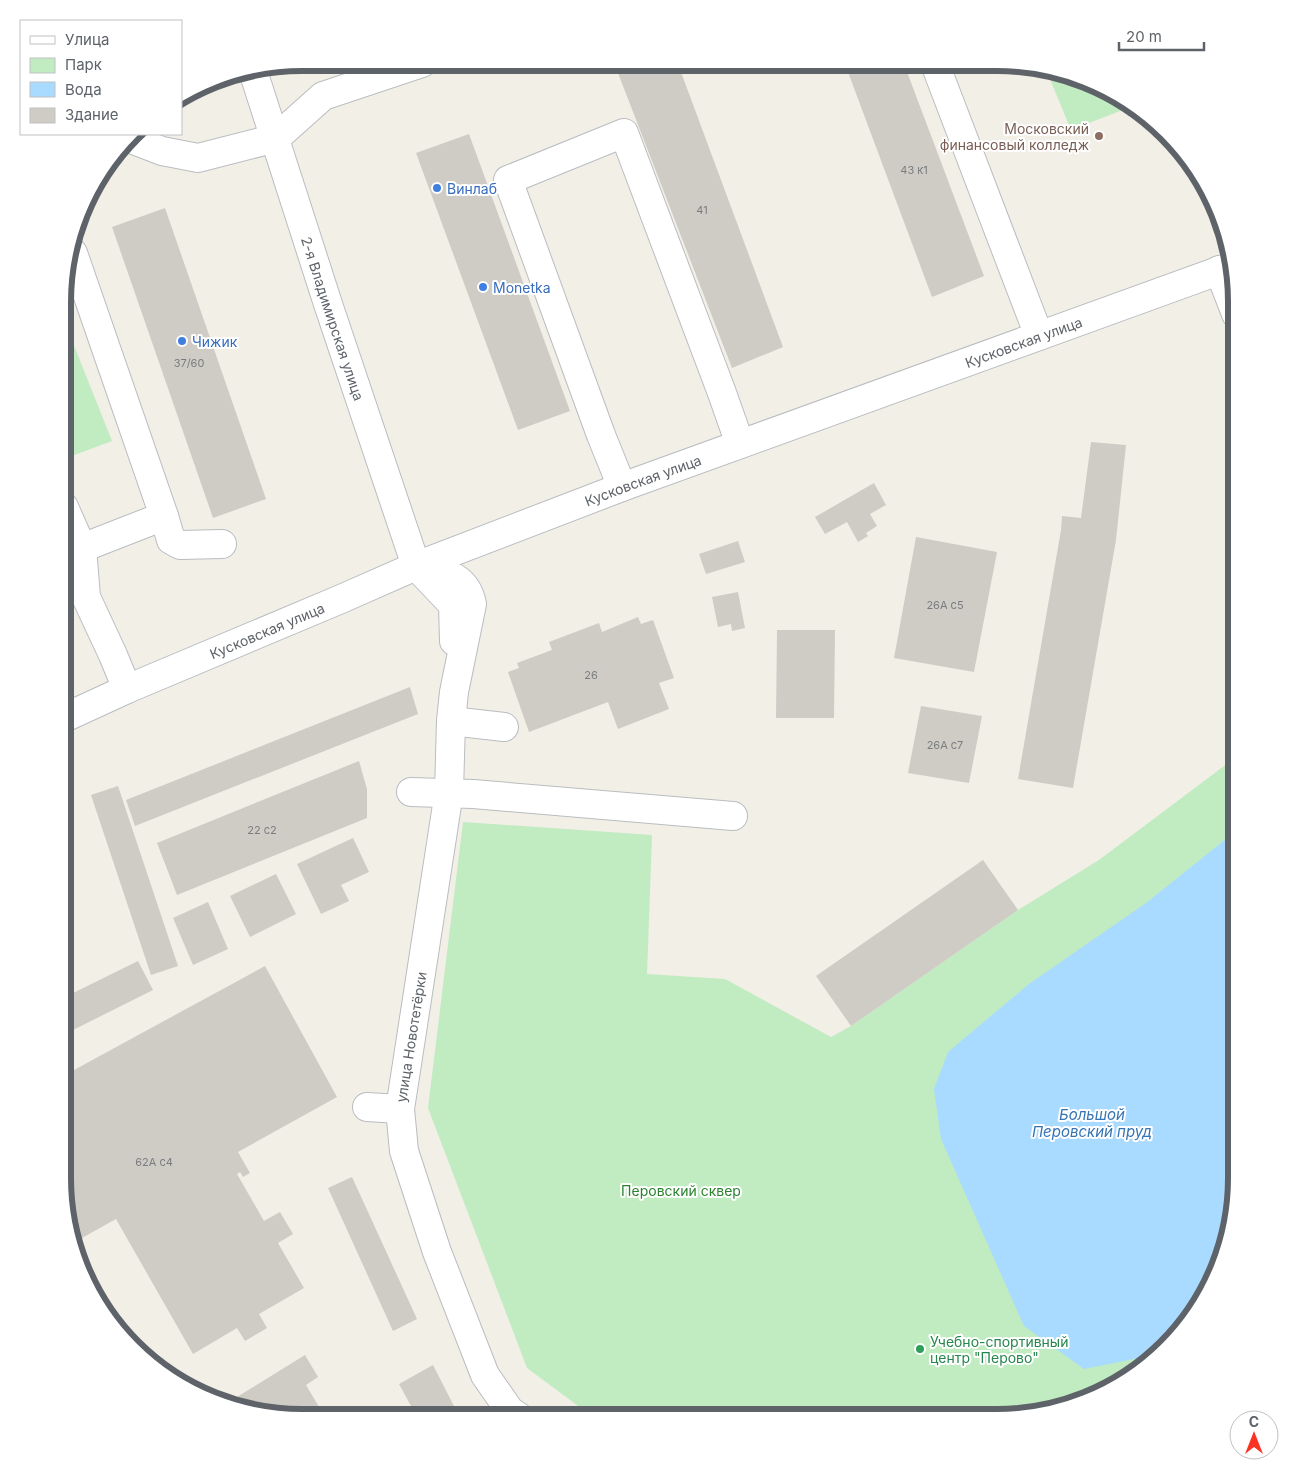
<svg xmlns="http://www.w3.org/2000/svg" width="1299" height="1480" viewBox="0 0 1299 1480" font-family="Inter,sans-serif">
  <rect width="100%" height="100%" fill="#f2efe7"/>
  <!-- green -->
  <g fill="#c1ebc1">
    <polygon points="1047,72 1130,103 1133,106 1071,130"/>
    <polygon points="73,343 112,441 69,457 64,444 64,346"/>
    <polygon points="1236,757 1236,1193 1204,1297 1130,1377 1073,1405 1012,1417 593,1417 527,1368 428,1108 463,822 652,835 647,974 725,979 831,1037 851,1026 1018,910 1099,860"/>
  </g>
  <!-- water -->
  <polygon fill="#a9daff" points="1236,831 1236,1193 1204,1297 1149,1356 1084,1369 1024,1326 941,1139 934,1089 948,1052 1029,984 1146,903"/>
  <!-- building -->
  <g fill="#cfccc5">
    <polygon points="642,63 678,64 783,347 732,368 618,73"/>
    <polygon points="845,64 904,64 984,276 932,297"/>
    <polygon points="469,134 570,411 518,430 416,153"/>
    <polygon points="165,208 266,499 213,518 112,227"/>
    <polygon points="1091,442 1126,445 1116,540 1073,788 1018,779 1061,530 1062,516 1081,518"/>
    <polygon points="874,483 886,505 870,514 877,526 866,533 868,536 858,542 847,522 825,534 815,517"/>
    <polygon points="916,537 997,552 974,672 894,658"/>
    <polygon points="738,541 745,562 706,574 699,554"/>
    <polygon points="738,592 745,628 732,631 731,624 718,627 712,597"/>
    <polygon points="638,617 641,624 653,620 674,678 659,683 669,709 618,729 608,702 529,732 508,672 519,668 517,663 552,650 549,642 599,623 602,632"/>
    <polygon points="777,630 835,630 834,718 776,718"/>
    <polygon points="410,687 418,714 135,826 126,800"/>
    <polygon points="921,706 982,716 969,783 908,773"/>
    <polygon points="359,761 367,789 367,818 177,895 157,843"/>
    <polygon points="118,786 178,966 151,975 91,795"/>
    <polygon points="353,838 369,872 341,885 349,901 321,914 297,864"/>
    <polygon points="983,860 1018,910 851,1026 816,976"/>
    <polygon points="276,874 296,914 250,937 230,896"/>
    <polygon points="208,902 228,949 193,965 173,918"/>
    <polygon points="138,961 153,990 63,1035 63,998"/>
    <polygon points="265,966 337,1097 238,1152 250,1173 243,1177 240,1172 237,1174 264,1221 280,1212 293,1234 278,1243 304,1288 259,1314 267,1328 245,1341 237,1328 193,1354 116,1219 73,1243 63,1193 63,1076"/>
    <polygon points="352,1177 417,1319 393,1331 328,1188"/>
    <polygon points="305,1355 318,1377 306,1385 325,1417 287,1417 232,1400"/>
    <polygon points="433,1365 456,1410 444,1417 417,1417 399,1384"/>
  </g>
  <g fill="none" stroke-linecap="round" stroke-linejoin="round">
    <!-- minor casing -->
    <g stroke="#b9bdc1" stroke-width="30">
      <g id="minor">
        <polyline points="935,64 1039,336"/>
        <path id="s1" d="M 253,71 L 328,304 L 416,566 L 453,605 L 454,641"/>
        <polyline points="131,139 162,151 198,158 276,138 323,96 422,63"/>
        <polyline points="70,254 73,253 164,516 82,548"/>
        <polyline points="1219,270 1236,314"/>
        <polyline points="622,487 601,435 508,180 624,133 722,393 740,444"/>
        <polyline points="64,507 82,548 86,597 113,655 127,689"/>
        <polyline points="164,516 171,540 180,545 222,544"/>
        <path d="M 416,566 C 442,572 466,574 472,604 L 454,692 L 451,721 L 449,792 L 400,1109 L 404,1151 L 437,1252 L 485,1375 L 510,1411 L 519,1417"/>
        <path id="s2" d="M 64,718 L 127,689 L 341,599 L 416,566 L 622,487 L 1232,266"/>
        <polyline points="451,721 504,727"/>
        <polyline points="411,792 473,794 733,816"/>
        <polyline points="367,1107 400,1109"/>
      </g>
    </g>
    <!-- minor -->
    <use href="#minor" stroke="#fff" stroke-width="28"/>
  </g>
  <!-- markers -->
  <circle fill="#8d6e63" stroke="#fff" stroke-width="2" cx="1099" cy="136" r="5"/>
  <g fill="#3f7fe0" stroke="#fff" stroke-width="2">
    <circle cx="437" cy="188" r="5"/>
    <circle cx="483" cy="287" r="5"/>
    <circle cx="182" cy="341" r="5"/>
  </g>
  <circle fill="#2e9e5b" stroke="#fff" stroke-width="2" cx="920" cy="1349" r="5"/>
  <g text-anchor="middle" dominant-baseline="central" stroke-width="4" stroke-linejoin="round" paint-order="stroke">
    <!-- number labels -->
    <g font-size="11" fill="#7a7d80">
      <text x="914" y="170">43 к1</text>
      <text x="702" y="210">41</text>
      <text x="189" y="363">37/60</text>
      <text x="945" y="605">26А с5</text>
      <text x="591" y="675">26</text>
      <text x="945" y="745">26А с7</text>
      <text x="262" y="830">22 с2</text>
      <text x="154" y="1162">62А с4</text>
    </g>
    <!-- education labels -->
    <g font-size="14" fill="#785e54" stroke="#fff" text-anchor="end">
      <text x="1089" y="128">Московский<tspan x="1089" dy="16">финансовый колледж</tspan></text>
    </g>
    <!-- shop labels -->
    <g font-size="14" fill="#366cbe" stroke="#fff" text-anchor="start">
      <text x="447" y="188">Винлаб</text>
      <text x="493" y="287">Monetka</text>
      <text x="192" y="341">Чижик</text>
    </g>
    <!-- street labels -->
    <g font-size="14" fill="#5e6369" stroke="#fff">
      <text stroke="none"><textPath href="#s1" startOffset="260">2-я Владимирская улица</textPath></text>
      <text stroke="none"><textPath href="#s2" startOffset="1031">Кусковская улица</textPath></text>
      <text stroke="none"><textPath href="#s2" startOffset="626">Кусковская улица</textPath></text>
      <text stroke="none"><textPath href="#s2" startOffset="221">Кусковская улица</textPath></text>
      <text transform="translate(411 1037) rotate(-81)">улица Новотетёрки</text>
    </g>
    <!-- park labels -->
    <g font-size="14" fill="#2a822f" stroke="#fff">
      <text x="681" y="1190">Перовский сквер</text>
    </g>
    <!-- leisure labels -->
    <g font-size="14" fill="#27864d" stroke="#fff" text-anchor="start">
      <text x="930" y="1341">Учебно-спортивный<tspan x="930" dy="16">центр "Перово"</tspan></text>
    </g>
    <!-- water labels -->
    <g font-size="15" font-style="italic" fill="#3674b4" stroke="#fff">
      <text x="1092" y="1114">Большой<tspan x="1092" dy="17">Перовский пруд</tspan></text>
    </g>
  </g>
  <!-- crop -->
  <path d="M0 0H1299V1480H0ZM302 71H997A231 231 0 0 1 1228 302V1178A231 231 0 0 1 997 1409H302A231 231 0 0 1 71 1178V302A231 231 0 0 1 302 71Z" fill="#fff" fill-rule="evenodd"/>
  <path fill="none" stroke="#5e6369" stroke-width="6" d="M302 71H997A231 231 0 0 1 1228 302V1178A231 231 0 0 1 997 1409H302A231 231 0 0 1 71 1178V302A231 231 0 0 1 302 71Z"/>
  <!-- legend -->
  <rect x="20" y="20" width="162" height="115" fill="#ffffff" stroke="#bfc1c3"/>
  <rect x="30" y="36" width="25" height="8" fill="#ffffff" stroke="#bfc1c3"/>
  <text x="65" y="45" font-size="15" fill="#5e6369">Улица</text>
  <rect x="30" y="58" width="25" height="15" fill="#c1ebc1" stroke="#bfc1c3"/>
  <text x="65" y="70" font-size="15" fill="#5e6369">Парк</text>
  <rect x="30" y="82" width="25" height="15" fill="#a9daff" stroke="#bfc1c3"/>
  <text x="65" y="95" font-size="15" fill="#5e6369">Вода</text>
  <rect x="30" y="108" width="25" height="15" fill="#cfccc5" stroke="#bfc1c3"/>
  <text x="65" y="120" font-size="15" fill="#5e6369">Здание</text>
  <!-- north arrow -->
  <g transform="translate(1254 1435)"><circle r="24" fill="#ffffff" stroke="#bfc1c3"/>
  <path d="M0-4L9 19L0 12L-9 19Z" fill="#fc3323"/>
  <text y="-8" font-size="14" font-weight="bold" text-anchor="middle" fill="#5e6369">С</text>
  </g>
  <!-- scale -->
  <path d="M1119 42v8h85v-8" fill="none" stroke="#5e6369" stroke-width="2.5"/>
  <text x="1126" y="42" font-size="15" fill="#5e6369" stroke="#ffffff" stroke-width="4" paint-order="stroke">20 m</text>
</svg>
